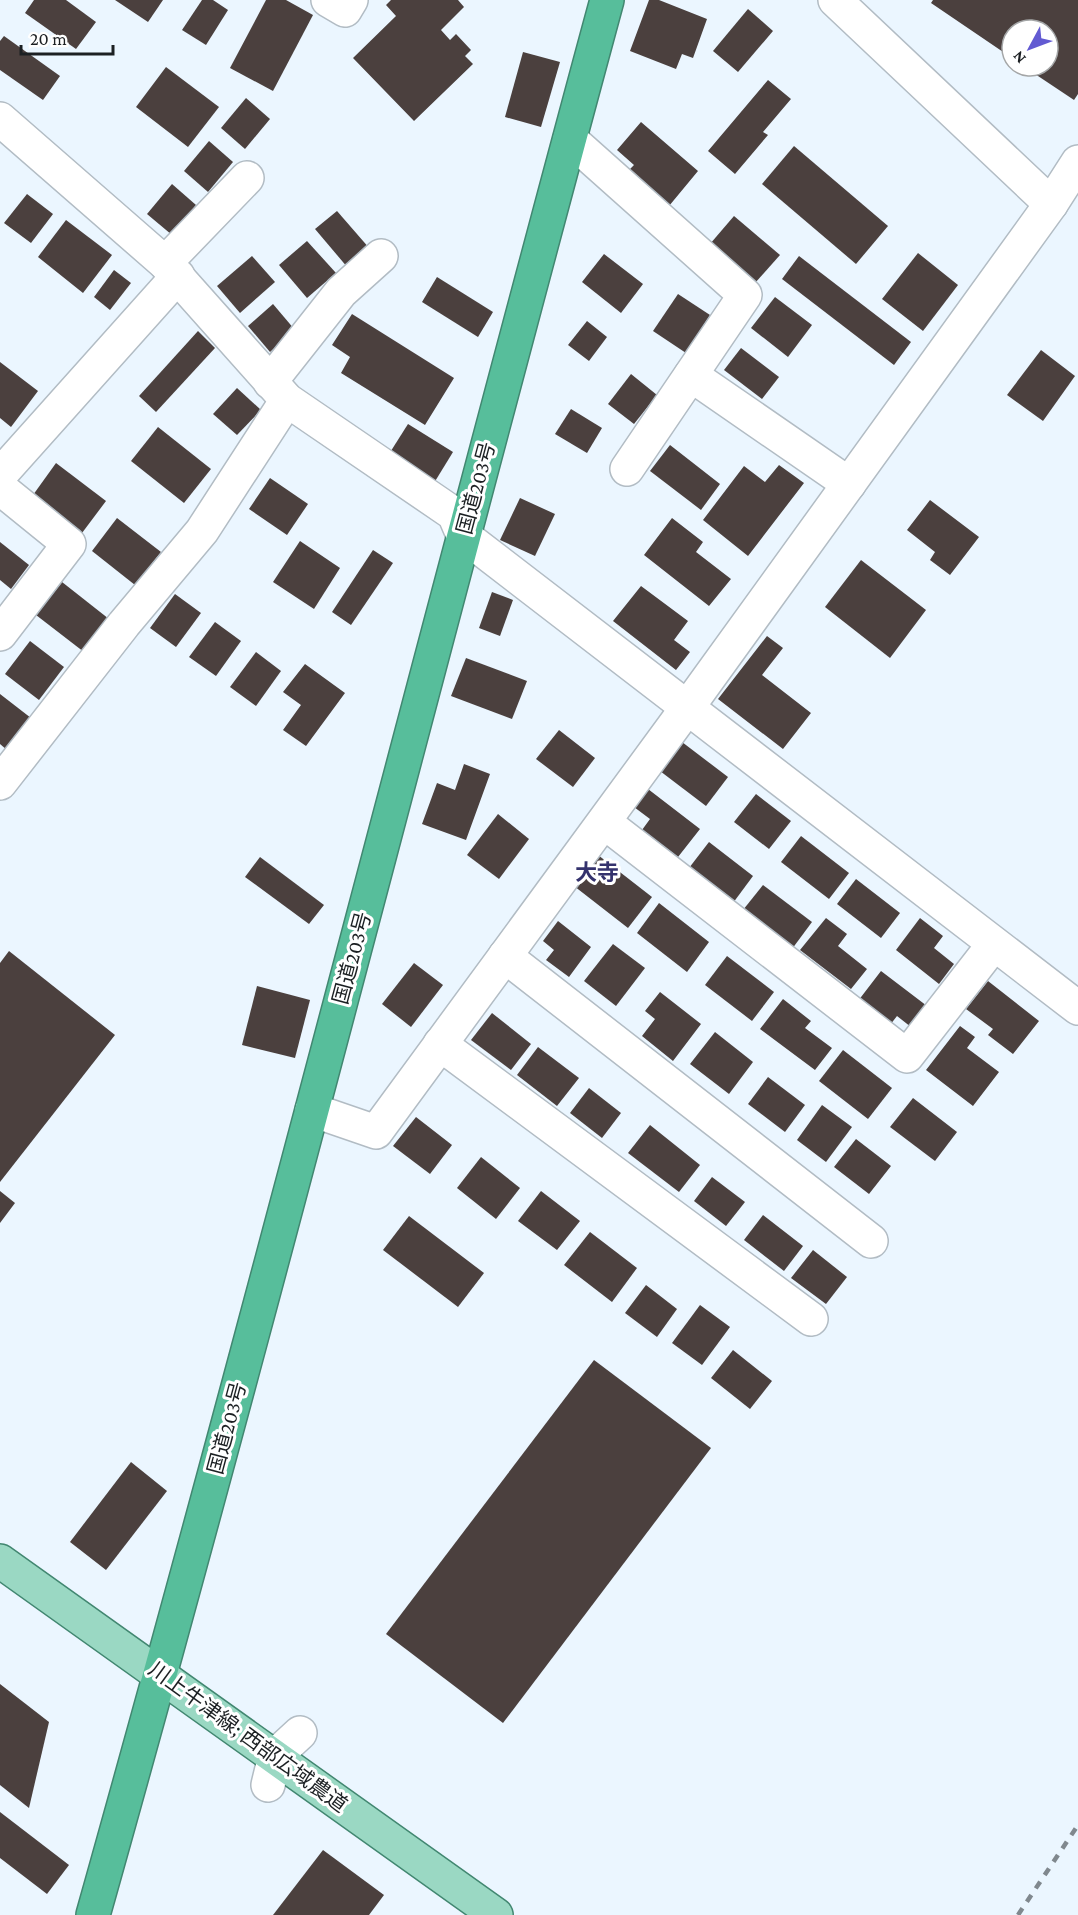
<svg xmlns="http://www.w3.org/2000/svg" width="1078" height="1915" viewBox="0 0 1078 1915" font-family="'Crimson Pro','Noto Sans JP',serif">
  <rect width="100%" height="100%" fill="#ebf6ff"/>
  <!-- building -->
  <g fill="#4b403e">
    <polygon points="34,0 66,0 96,22 76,49 25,13"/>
    <polygon points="115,0 163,0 148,22"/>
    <polygon points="202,0 213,0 228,10 206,45 182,30"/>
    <polygon points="266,0 286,0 313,15 273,91 230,68"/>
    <polygon points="391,0 458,0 464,7 441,30 450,40 456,34 471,50 465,56 473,64 414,121 353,58 396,16 386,5"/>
    <polygon points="649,0 659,0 707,19 693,58 682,54 676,69 630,51"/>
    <polygon points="933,0 1078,0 1078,94 1074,100 1023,66 1048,66 1048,30 1012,30 1012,58 931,3"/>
    <polygon points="748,9 773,31 738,72 713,51"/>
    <polygon points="4,36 60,76 43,100 0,70 0,41"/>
    <polygon points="523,52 560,62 541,127 505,117"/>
    <polygon points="166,67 219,107 188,147 136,107"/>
    <polygon points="768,80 791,99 763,132 768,135 735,174 708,151"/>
    <polygon points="246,98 270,119 245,149 221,128"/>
    <polygon points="641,122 698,171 669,206 628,171 634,165 617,150"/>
    <polygon points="209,141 233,162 208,192 184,171"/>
    <polygon points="794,146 888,226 856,264 762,184"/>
    <polygon points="172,184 196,205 172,235 147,214"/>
    <polygon points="27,194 53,214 31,243 4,223"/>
    <polygon points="337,211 370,249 348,268 315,229"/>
    <polygon points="734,216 780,255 755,283 710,244"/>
    <polygon points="66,220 112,255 83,293 38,257"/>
    <polygon points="307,241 336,273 307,298 279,265"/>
    <polygon points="918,253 958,285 923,331 882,299"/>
    <polygon points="604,254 643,284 621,313 582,282"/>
    <polygon points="252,256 275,282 240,313 217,286"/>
    <polygon points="799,256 911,342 894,365 782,279"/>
    <polygon points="114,270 131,283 110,310 94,297"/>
    <polygon points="437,277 493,312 478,337 422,302"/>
    <polygon points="678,294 710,315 686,353 653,331"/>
    <polygon points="775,297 812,325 788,357 751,328"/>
    <polygon points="273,304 295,330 270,352 248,326"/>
    <polygon points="352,314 454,378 425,425 341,373 350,357 332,345"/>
    <polygon points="587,321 607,337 589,361 568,345"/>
    <polygon points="198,331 215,348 156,412 139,396"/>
    <polygon points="741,348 779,377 762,399 724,370"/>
    <polygon points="1041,350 1075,376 1043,421 1007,395"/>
    <polygon points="0,362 38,391 11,427 0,418"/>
    <polygon points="631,374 657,395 634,424 608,404"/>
    <polygon points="237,388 261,410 237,435 213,414"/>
    <polygon points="571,409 602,428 587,453 555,434"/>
    <polygon points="408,424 453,452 434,483 389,454"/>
    <polygon points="158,427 211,469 184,503 131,461"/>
    <polygon points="670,445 720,484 701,510 650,471"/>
    <polygon points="56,463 106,501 82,533 33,495"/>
    <polygon points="779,465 804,483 748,556 703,520 744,466 765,482"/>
    <polygon points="270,478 308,504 287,535 249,509"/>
    <polygon points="520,498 555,514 535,556 500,540"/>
    <polygon points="930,500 979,537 950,575 930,560 935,552 907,530"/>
    <polygon points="117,518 161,552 135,585 92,551"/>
    <polygon points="672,518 703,542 696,552 731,579 709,606 644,555"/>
    <polygon points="300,541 340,568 314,609 273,582"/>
    <polygon points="0,542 29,565 11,589 0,580"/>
    <polygon points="373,550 393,563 351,625 332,612"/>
    <polygon points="861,560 926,610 890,658 825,607"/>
    <polygon points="62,582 109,619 84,652 36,615"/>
    <polygon points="641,586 688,621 674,640 690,652 676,670 613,621"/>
    <polygon points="492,592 513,600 500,636 479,628"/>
    <polygon points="175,594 201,613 176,647 150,628"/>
    <polygon points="215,622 241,641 216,676 189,657"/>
    <polygon points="767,636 783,648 762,675 811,713 783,749 718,699"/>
    <polygon points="30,641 64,667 39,700 5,674"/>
    <polygon points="256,652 281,671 256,706 230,687"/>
    <polygon points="466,658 527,681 512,719 451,696"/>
    <polygon points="305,664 345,693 306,746 283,730 301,705 283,692"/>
    <polygon points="0,694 31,718 7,750 0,744"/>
    <polygon points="559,730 595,758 573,787 536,759"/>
    <polygon points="682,742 728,777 706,806 660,771"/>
    <polygon points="464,764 490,774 466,840 422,824 437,783 455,790"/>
    <polygon points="648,789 700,829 678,857 642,830 650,819 634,807"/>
    <polygon points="756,794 791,821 769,849 734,822"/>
    <polygon points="498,814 529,839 499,879 467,855"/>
    <polygon points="801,836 849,873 829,899 781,862"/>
    <polygon points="709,842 753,876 733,903 689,868"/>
    <polygon points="598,855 652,897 628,928 574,886"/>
    <polygon points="260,857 324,905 309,924 245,877"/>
    <polygon points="856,879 900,913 881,938 837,904"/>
    <polygon points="763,885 812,922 792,949 743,910"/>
    <polygon points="659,903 709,942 687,972 637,933"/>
    <polygon points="826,918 847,934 838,946 867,969 851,989 800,950"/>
    <polygon points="920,918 943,936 934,948 954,964 939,984 896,950"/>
    <polygon points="558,921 591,947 569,977 546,960 554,950 543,941"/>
    <polygon points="613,944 645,968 616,1006 584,981"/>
    <polygon points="9,951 115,1035 0,1182 0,963"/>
    <polygon points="727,956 774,992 752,1021 705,985"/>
    <polygon points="414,963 443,985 411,1027 382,1004"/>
    <polygon points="881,971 927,1006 911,1027 897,1016 890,1025 858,1001"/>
    <polygon points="988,981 1039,1021 1013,1054 988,1035 993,1029 966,1009"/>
    <polygon points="257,986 310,1000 295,1058 242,1045"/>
    <polygon points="660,992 701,1024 673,1061 642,1036 655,1019 645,1011"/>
    <polygon points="783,999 811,1021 805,1028 832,1048 815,1070 760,1029"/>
    <polygon points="492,1013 531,1044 511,1070 471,1040"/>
    <polygon points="960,1026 975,1037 967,1048 999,1072 973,1106 926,1070"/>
    <polygon points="715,1032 753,1062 729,1094 690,1064"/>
    <polygon points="538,1047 579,1078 557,1106 517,1075"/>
    <polygon points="843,1050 892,1088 868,1119 819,1081"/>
    <polygon points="768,1077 805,1105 785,1132 748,1104"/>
    <polygon points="589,1088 621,1113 602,1138 570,1113"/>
    <polygon points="913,1098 957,1132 935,1161 890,1127"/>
    <polygon points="822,1105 852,1127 826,1162 797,1140"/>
    <polygon points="416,1117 452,1145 430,1174 393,1146"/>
    <polygon points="650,1125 700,1165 679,1192 628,1153"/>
    <polygon points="856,1139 891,1166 869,1194 834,1167"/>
    <polygon points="481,1157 520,1188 496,1219 457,1188"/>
    <polygon points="712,1177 745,1202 726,1226 694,1201"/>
    <polygon points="0,1191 15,1203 0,1223"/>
    <polygon points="541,1191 580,1221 557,1250 518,1221"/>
    <polygon points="763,1215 803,1246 784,1271 744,1240"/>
    <polygon points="409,1216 484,1273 458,1307 383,1250"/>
    <polygon points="590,1232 637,1268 612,1302 564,1265"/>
    <polygon points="813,1250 847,1277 826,1304 791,1278"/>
    <polygon points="646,1285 677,1309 657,1337 625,1313"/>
    <polygon points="700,1305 730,1327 702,1365 672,1343"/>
    <polygon points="733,1350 772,1381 750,1409 711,1378"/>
    <polygon points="594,1360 711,1448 503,1723 386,1634"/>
    <polygon points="131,1462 167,1491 106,1570 70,1542"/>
    <polygon points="0,1684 49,1722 29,1808 0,1785"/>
    <polygon points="0,1812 69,1865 47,1894 0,1858"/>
    <polygon points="323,1850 384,1895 369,1915 273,1915"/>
  </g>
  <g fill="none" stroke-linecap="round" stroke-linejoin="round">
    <!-- minor casing -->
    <g stroke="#b2bcc4" stroke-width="36">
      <g id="minor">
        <polyline points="328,0 345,10 351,0"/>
        <polyline points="835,0 1051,204"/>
        <polyline points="0,119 165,263 287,400 454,514 463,535 1078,1008"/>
        <polyline points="570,139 745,295 627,469"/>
        <polyline points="165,263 247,178"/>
        <polyline points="691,375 849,484"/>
        <polyline points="270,382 341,292 381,256"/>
        <polyline points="0,475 178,276"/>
        <polyline points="0,488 69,544 0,634"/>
        <polyline points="0,783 124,624 202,531 287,400"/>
        <polyline points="604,822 907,1056 994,944"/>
        <polyline points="505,956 871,1241"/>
        <polyline points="440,1044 811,1319"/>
        <polyline points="312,1110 376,1132 687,708 1051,204 1078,162"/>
        <polyline points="268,1785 275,1756 300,1733"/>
      </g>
    </g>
    <!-- major casing -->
    <g stroke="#428771" stroke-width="36">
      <polyline id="major" points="0,1561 496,1915"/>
    </g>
    <!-- highway casing -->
    <g stroke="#428771" stroke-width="36">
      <path id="highway" d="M 93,1915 C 272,1279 434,638 607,0"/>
    </g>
    <!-- minor -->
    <use href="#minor" stroke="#fff" stroke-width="33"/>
    <!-- major -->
    <use href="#major" stroke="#9ad8c3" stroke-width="33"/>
    <!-- highway -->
    <use href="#highway" stroke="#57be9b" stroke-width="33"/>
    <!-- rail -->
    <polyline stroke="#80888e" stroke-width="4.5" stroke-dasharray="8 8" stroke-linecap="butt" points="1018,1915 1078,1825"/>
  </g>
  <g text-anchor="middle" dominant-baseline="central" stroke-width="6" stroke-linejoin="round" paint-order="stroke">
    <!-- street labels -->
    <g font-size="21" fill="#1c2023" stroke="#fff">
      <text transform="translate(476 488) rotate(-75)">国道203号</text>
      <text transform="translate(352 958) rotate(-75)">国道203号</text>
      <text transform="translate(227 1428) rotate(-75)">国道203号</text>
      <text transform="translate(248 1737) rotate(36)">川上牛津線; 西部広域農道</text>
    </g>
    <!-- neighbourhood labels -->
    <g font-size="22" font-weight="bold" fill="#34326d" stroke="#fff">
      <text x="597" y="872">大寺</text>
    </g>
  </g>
  <!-- north arrow -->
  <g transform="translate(1030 48) rotate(229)"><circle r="28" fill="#ffffff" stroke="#a4a6a7" stroke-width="1.5"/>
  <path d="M0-4.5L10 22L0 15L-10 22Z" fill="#625ad2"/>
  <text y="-9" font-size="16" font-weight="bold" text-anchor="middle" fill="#1c2023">N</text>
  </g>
  <!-- scale -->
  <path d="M21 45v9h92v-9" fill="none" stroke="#1c2023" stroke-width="3"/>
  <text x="30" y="45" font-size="18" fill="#1c2023" stroke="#ffffff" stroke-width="4.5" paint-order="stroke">20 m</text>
</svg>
